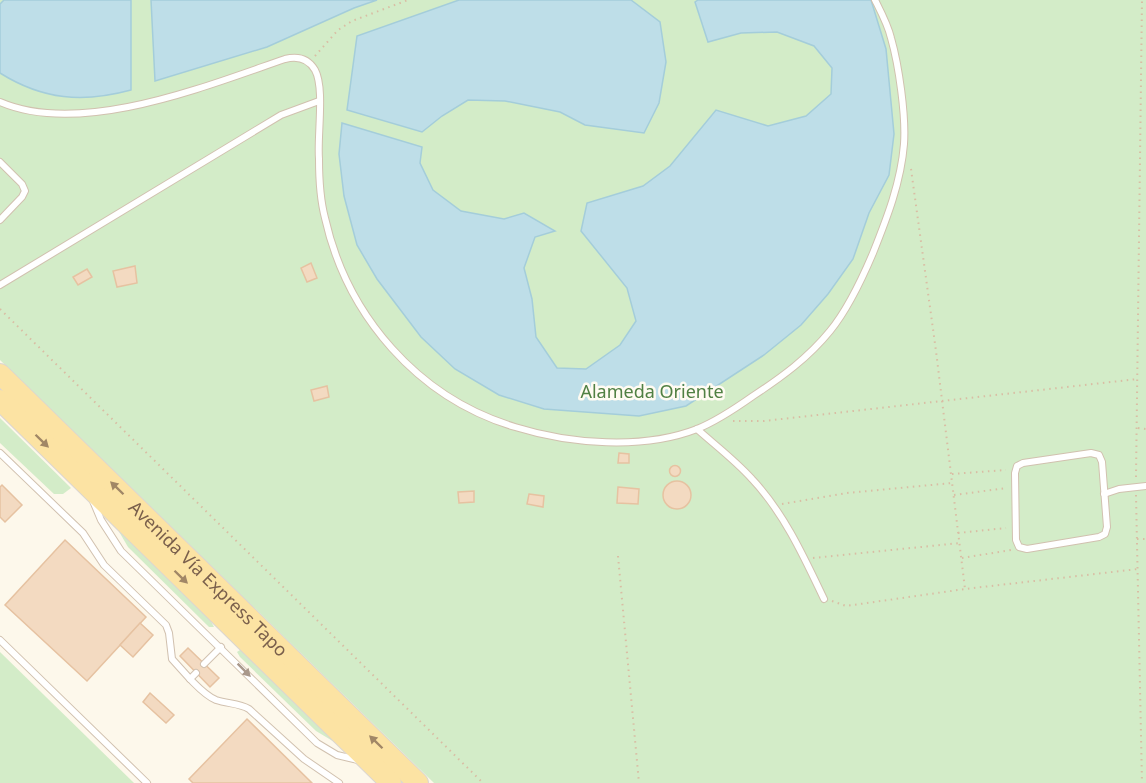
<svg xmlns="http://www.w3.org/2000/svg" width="1146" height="783" viewBox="0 0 1146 783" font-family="'Noto Sans',sans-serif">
  <rect width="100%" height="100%" fill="#fdf8eb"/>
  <!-- green -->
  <g fill="#d3ecc8">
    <polygon points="0,0 1146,0 1146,783 434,783 0,360"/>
    <polygon points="0,418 71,488 63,494 54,494 0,443"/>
    <polygon points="114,523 207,614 214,627 209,627 128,547"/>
    <polygon points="240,650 261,663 336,743 316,731 240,657 237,652"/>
    <polygon points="0,652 134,783 0,783"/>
  </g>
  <!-- water -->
  <g fill="#bedee8" stroke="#a4cdda" stroke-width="1.5">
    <path d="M 4,0 L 131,0 L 131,90 C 83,103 43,100 0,73 L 0,4 Z"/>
    <polygon points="151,0 377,0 354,8 267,47 155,81"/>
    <polygon points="459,0 631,0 660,22 666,62 659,103 644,133 585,125 560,112 505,101 468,100 442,116 422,132 347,110 357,36"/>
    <polygon points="698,0 871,0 886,49 894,134 889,175 869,213 853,259 828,294 801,325 764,355 686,406 639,416 544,409 499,395 455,369 421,337 377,279 357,245 344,196 339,154 342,123 422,147 420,163 433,190 461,211 504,219 524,213 555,231 535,237 524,268 532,299 536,337 557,368 586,369 620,345 636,321 627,288 581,231 587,203 643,186 670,166 716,110 768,126 806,116 831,94 832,68 814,46 777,32 741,33 708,42 695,2"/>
  </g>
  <!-- building -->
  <g fill="#f3dac1" stroke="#e6c2a1" stroke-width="1.5">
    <polygon points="311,263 317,278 307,282 301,268"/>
    <polygon points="135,266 137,283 117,287 113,271"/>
    <polygon points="87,269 92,277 78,285 73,277"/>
    <polygon points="327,386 329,397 314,401 311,390"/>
    <polygon points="619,453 629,454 629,463 618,463"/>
    <circle cx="675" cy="471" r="5.5"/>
    <circle cx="677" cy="495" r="14"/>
    <polygon points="2,485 22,505 5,522 0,517 0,487"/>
    <polygon points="618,487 639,489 638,504 617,503"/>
    <polygon points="474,491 474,502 459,503 458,492"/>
    <polygon points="529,494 544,496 543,507 527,504"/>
    <polygon points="65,540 146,617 87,681 5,605"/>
    <polygon points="140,623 153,635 133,657 120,645"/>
    <polygon points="188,648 219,678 210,687 180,656"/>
    <polygon points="150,693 174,715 166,723 143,702"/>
    <polygon points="247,719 312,783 193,783 189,779"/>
  </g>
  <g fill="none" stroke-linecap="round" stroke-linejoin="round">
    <!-- service casing -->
    <g stroke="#d1c1af" stroke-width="8">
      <g id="service">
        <path d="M 0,102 C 81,137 206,86 285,59 C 297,56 308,58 315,70 C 325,88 317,136 319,159 C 319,178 320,199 325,218 C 347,316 418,398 515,427 C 570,444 643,450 697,429 C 717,421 736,408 753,396 C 782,377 808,358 830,331 C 848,309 862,279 873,253 C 887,218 901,182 904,144 C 906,116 899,66 891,38 C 888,25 881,12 875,0"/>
        <polyline points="0,162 22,184 25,191 22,197 0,220"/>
        <polyline points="0,285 281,115 319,101"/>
        <path d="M 697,429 C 715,445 736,461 752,479 C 784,513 804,557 824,599"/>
        <polyline points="0,453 83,533 104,565 166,625 169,633 172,659 190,679 196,673"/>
        <polygon points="1091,453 1099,455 1102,462 1107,527 1105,534 1099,537 1027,549 1019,547 1016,540 1015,473 1017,466 1023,463"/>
        <polyline points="1104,494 1119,489 1146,486"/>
        <polyline points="93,501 101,520 121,551 317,743 337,755 358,760"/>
        <polyline points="0,640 147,783"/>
        <polyline points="204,664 221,647"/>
        <path d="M 190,679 C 198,687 206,696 216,700 C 228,704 239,703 249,709 L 304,759 L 339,783"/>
      </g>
    </g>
    <!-- primary casing -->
    <g stroke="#dcd6d0" stroke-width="22">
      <g id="primary">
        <path id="s1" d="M 0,374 L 418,783"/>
        <polyline points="0,400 391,783"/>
      </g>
    </g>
    <!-- path -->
    <g stroke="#d9bda4" stroke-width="2" stroke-dasharray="1.5 4.5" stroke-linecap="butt">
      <polyline points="315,56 338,30 352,21 408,0"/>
      <polyline points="911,169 936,351 965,589"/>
      <polyline points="0,309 483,783"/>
      <polyline points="733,421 764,421 1138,379"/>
      <polyline points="1138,428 1146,429"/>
      <polyline points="952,474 1006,470"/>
      <polyline points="1136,477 1142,0"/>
      <polyline points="954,495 1007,488"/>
      <polyline points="1136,495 1142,783"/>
      <polyline points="782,504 847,493 952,483"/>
      <polyline points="958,533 1006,528"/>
      <polyline points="1137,539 1146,539"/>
      <polyline points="618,556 639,783"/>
      <polyline points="813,558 960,543"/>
      <polyline points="962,558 1011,550"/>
      <polyline points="832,601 846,606 965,589 1138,569"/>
    </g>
    <!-- service -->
    <use href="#service" stroke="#fff" stroke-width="6"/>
    <!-- primary -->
    <use href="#primary" stroke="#fce3a3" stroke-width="20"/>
  </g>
  <!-- one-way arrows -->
  <defs><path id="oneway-solid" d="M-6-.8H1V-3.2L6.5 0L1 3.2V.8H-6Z" transform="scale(1.5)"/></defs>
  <g fill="#a18766">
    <use href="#oneway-solid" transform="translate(42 441) rotate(44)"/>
    <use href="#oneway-solid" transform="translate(117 488) rotate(-136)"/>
    <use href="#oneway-solid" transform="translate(181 577) rotate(44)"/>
    <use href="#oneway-solid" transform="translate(376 742) rotate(-136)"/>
  </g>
  <use fill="#a9988b" href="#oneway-solid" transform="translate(244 670) rotate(45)"/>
  <g text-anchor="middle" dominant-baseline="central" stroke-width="5" stroke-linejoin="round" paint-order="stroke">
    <!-- park labels -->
    <g font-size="18" fill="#508043" stroke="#fffbf2">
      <text x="652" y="391">Alameda Oriente</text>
    </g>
    <!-- street labels -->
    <g font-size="18" fill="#7a604c" stroke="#fffbf2">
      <text stroke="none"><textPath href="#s1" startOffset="292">Avenida Vía Express Tapo</textPath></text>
    </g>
  </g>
</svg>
